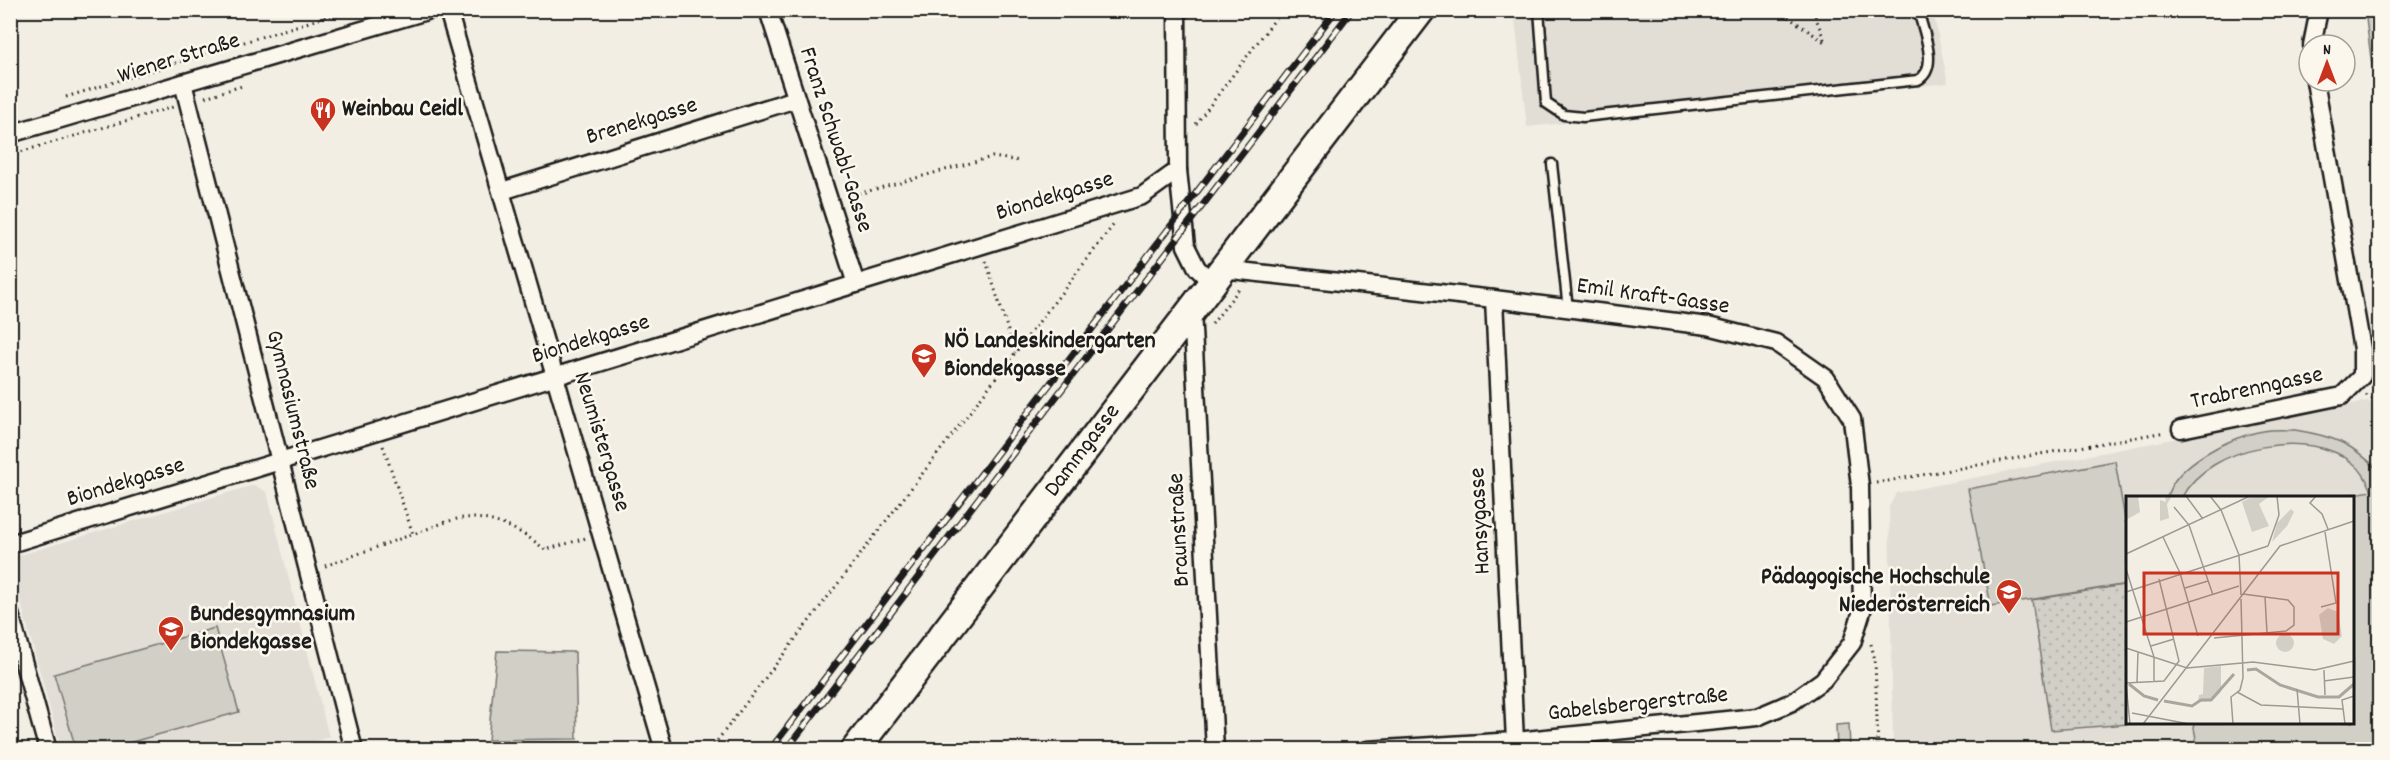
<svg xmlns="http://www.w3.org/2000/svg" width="2390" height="760" viewBox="0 0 2390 760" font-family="Dekko,sans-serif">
  <defs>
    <pattern id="grass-dots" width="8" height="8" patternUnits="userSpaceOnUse" patternTransform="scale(1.5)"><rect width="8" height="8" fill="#d2cfc6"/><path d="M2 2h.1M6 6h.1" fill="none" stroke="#b4b1aa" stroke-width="1.8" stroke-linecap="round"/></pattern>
    <pattern id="forest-crowns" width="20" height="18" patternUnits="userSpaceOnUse" patternTransform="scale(1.5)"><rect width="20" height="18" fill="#d2cfc6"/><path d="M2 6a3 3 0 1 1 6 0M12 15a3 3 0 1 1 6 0" fill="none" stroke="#b4b1aa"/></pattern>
  </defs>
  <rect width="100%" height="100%" fill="#f2eee4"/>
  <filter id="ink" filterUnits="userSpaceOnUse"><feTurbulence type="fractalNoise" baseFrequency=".0167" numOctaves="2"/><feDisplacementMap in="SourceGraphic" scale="12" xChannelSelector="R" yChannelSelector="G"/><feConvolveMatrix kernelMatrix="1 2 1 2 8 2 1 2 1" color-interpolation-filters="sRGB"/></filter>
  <g filter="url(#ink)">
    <!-- built -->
    <g fill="#e2ded5" fill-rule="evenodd">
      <polygon points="1514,11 1933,11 1948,83 1527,127"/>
      <path d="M 2368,401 L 2380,409 L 2379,749 L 1893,749 L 1889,507 L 1896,493 ZM 2128,498 L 2352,498 L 2352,722 L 2128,722 Z"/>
      <polygon points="254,485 267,492 329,737 290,750 61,749 11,567 10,558"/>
    </g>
    <!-- grass -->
    <g fill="url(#grass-dots)" stroke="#777671" stroke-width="1.5">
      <polygon points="2365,11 2379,11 2379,121"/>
      <polygon points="2123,585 2128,615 2128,722 2142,723 2051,730 2032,600"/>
    </g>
    <!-- forest -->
    <polygon fill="url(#forest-crowns)" stroke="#777671" stroke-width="1.5" points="486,743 578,743 578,749 485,749"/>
    <!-- garden -->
    <g fill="#d2cfc6" stroke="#777671" stroke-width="1.5">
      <path d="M 2295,430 C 2333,436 2352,443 2379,471 L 2379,749 L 2198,749 L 2193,723 L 2352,722 L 2352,498 L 2336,497 L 2372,491 C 2368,482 2362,470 2354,464 C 2311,426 2208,446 2182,497 L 2167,497 C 2175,464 2231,436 2263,431 C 2273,429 2285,430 2295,430 Z"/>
      <polygon points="2115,461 2127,531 2127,584 1991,606 1968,489"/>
      <polygon points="215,628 239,712 107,749 76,749 54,674"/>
      <polygon points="497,651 575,652 577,739 488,740"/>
      <polygon points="1849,724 1850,749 1837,749 1836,725"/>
    </g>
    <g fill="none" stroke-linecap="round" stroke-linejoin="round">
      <!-- lane casing -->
      <g stroke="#1c1c1c" stroke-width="13">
        <g id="lane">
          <path d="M 1539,10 L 1546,103 L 1564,115 L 1583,117 L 1918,80 C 1940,68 1923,31 1918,10"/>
          <polyline points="1552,164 1568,309"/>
        </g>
      </g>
      <!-- street casing -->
      <g stroke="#1c1c1c" stroke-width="21">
        <g id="street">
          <polyline points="448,10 664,750"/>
          <polyline points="768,10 856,284"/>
          <polyline points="1177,10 1178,170 1186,246 1197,268 1212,283"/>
          <polyline points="2312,45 2319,10"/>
          <polyline points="183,83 354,750"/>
          <polyline points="10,134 430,10"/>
          <polyline points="502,191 796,99"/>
          <polyline points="1222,269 1494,299 1708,326 1776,343 1826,378 1852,419 1860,486 1862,611 1852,643 1823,680 1792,702 1757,717 1515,741 1367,750"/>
          <polyline points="1494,299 1515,741"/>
          <polyline points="1192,310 1215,750"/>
          <polyline points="2181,429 2342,396 2362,376 2362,349 2315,81"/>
          <polyline points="10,544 1142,196 1178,170"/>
          <polyline points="10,614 48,750"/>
        </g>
      </g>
      <!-- primary casing -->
      <g stroke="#1c1c1c" stroke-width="32">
        <polyline id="primary" points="855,750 1421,10"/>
      </g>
      <!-- path -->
      <g stroke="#1c1c1c" stroke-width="3" stroke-dasharray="1.5 4.5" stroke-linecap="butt">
        <polyline points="1778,10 1826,43"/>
        <polyline points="1813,10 1825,42"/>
        <polyline points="469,17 492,10"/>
        <polyline points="66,97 348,10"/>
        <polyline points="205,97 242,86"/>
        <polyline points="1196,124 1282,10"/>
        <polyline points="10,155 173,107"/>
        <polyline points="847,197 992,157 1020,161"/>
        <polyline points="986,261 1015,353"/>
        <polyline points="1212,324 1239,289"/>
        <polyline points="2366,395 2380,403"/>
        <path d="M 383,446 L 413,534 C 429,529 447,520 463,518 C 493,516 524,531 545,550 L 586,538"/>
        <polyline points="1876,483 2165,432"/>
        <polyline points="325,566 413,534"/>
        <polyline points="1871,644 1875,660 1878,750"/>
        <polyline points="710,750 1115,223"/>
      </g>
      <!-- lane -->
      <use href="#lane" stroke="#fbf7ec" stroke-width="8"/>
      <!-- street -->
      <use href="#street" stroke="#fbf7ec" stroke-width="16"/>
      <!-- primary -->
      <use href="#primary" stroke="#fbf7ec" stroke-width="27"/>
      <!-- rail casing -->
      <g stroke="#1c1c1c" stroke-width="7">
        <g id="rail">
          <polyline points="770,750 1336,10"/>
          <polyline points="786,750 1352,10"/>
        </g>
      </g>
      <!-- rail -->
      <use href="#rail" stroke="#fbf7ec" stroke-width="4.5" stroke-dasharray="14" stroke-linecap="butt"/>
    </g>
  </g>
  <!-- icons -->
  <defs>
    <g id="restaurant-pin" transform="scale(1.35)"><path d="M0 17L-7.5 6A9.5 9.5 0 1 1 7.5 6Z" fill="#c8321e" stroke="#fbf7ec"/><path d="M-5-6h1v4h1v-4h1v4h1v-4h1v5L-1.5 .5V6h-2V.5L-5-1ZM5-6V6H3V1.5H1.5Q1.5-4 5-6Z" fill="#fff"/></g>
    <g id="school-pin" transform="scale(1.35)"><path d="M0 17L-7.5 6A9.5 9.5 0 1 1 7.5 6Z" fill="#c8321e" stroke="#fbf7ec"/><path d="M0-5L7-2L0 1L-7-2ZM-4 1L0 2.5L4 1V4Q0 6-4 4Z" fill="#fff"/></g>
  </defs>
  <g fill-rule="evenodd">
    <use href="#restaurant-pin" x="323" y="110"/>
    <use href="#school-pin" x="924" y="356"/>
    <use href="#school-pin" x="2009" y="592"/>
    <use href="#school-pin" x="171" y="629"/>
  </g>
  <g text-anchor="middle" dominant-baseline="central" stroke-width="5" stroke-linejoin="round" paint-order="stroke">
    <!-- street labels -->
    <g font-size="24" fill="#1c1c1c" stroke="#fbf7ec">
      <text transform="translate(179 59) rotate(-17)">Wiener Straße</text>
      <text transform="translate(642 122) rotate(-17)">Brenekgasse</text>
      <text transform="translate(835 140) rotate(72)">Franz Schwabl-Gasse</text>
      <text transform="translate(1055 197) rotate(-17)">Biondekgasse</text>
      <text transform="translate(1653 297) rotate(8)">Emil Kraft-Gasse</text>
      <text transform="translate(591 340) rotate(-17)">Biondekgasse</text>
      <text transform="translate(2257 389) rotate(-12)">Trabrenngasse</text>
      <text transform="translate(292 410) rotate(76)">Gymnasiumstraße</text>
      <text transform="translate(601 442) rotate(73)">Neumistergasse</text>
      <text transform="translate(1083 451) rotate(-53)">Dammgasse</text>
      <text transform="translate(126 483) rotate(-17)">Biondekgasse</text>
      <text transform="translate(1481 521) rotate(-93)">Hansygasse</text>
      <text transform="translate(1180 530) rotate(-93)">Braunstraße</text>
      <text transform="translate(1638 705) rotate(-6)">Gabelsbergerstraße</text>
    </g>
    <!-- poi labels -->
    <g font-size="24" font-weight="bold" fill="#1c1c1c" stroke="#fbf7ec" text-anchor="start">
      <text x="342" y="110">Weinbau Ceidl</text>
      <text x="944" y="342">NÖ Landeskindergarten<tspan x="944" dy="28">Biondekgasse</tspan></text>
      <text x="1990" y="578" text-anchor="end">Pädagogische Hochschule<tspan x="1990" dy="28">Niederösterreich</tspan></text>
      <text x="190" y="615">Bundesgymnasium<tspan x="190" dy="28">Biondekgasse</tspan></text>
    </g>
  </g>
  <!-- overview -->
  <g transform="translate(2126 496)">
    <rect width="228" height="228" fill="#f2eee4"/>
    <path d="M 0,0 L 12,0 L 14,16 L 0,24 ZM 127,0 L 144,0 L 133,8 L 143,30 L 126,36 L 116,6 ZM 165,13 L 168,16 L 161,30 L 146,46 L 151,27 Z" fill="#d2cfc6"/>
    <path d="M 39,0 L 46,0 L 41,8 L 43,22 L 34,25 L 34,4 L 40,6 ZM 95,170 L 95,196 L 86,205 L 72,206 L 73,199 L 77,198 L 78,172 Z" fill="#d2cfc6"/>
    <path d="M 202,112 L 212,116 L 216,140 L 208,148 L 197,143 L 193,119 ZM150 147a9 9 0 1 1 18 0a9 9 0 1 1-18 0Z" fill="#d2cfc6"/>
    <path fill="none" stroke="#a9a6a0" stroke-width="3" d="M 121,174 L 130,173 L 154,189 L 192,201 L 213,201 L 228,188M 3,188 L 18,200 L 32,204M 38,205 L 66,210 L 75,204 L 85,204 L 108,178"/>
    <path fill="none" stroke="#9c9a94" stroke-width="1.5" d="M 60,0 L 77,23M 84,0 L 95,14 L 113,59 L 115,99M 190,0 L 184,7 L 196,18 L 202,33M 48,11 L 63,29 L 87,99M 37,41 L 54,77 L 72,140M 142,50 L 153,19 L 151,0M 0,58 L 124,0M 0,73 L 28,161 L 28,186M 59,92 L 82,85M 0,96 L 142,50M 139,101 L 141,137M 195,111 L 210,107 L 199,36M 0,126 L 113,90M 0,135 L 0,181M 88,142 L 160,135 L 168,129 L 168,111 L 162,104 L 117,98M 25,150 L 48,143M 0,152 L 61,172 L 127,166 L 189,174 L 228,165M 198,174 L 199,199M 198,185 L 228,181M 11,186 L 12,156M 0,187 L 38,185 L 53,165 L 33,83M 0,188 L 4,228M 171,193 L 174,228M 111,196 L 135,209 L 217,213M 6,217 L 63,228M 17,228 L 154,50 L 228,25M 107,228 L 105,201 L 114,194 L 117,182 L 115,103M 219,228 L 216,204 L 228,200"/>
    <path fill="#c8321e" fill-opacity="0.15" stroke="#c8321e" stroke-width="3" d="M 18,77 L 212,77 L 212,138 L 18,138 Z"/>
    <rect width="228" height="228" fill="none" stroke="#1c1c1c" stroke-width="3"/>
  </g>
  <!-- margin -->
  <rect width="2390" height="760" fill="none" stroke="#fbf7ec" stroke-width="36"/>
  <rect x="18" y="18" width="2354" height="724" fill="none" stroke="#1c1c1c" stroke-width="2" filter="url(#ink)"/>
  <!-- north arrow -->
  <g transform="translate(2327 63)"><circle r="28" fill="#fbf7ec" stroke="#a29f99" stroke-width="1.5"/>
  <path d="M0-4.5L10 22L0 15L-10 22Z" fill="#c8321e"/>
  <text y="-9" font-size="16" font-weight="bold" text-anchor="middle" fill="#1c1c1c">N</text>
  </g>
</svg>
